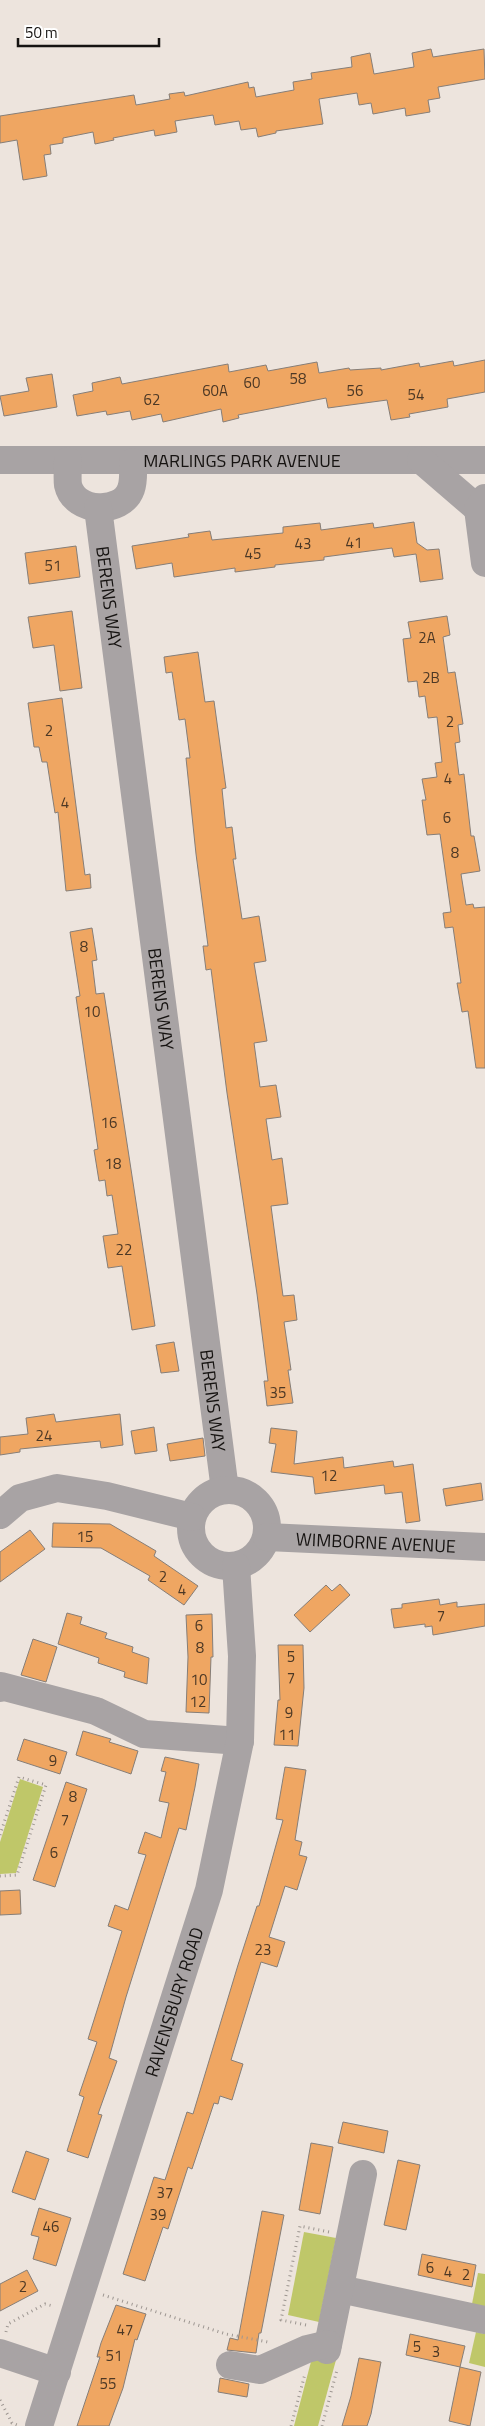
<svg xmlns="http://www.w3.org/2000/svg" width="485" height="2426" viewBox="0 0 485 2426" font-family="'Titillium Web',sans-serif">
  <rect width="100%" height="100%" fill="#ede4dd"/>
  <!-- green -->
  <g fill="#bfc769">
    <polygon points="20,1779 43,1787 16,1873 0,1874 0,1842"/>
    <polygon points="304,2232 336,2238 319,2322 288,2315"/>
    <polygon points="478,2273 485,2274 485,2307 472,2304"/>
    <polygon points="476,2332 485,2334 485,2367 469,2363"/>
    <polygon points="313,2354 336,2360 318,2426 294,2426"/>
  </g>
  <!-- building -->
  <g fill="#efa662" stroke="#867e78">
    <polygon points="431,49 433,57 484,49 485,79 438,87 440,98 428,100 430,112 406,116 405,108 373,114 371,103 359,105 357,93 319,99 323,124 276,131 276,133 258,137 256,128 241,130 239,121 215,125 213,115 175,121 177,132 155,136 154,130 113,138 114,140 95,144 93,132 63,138 63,143 50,145 51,154 44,155 47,176 23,180 17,140 0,143 0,116 134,95 136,105 170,99 169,94 184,92 185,96 248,82 249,88 254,87 256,97 294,90 293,82 312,79 311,73 352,67 351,57 370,53 374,74 414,67 412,53"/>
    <polygon points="485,360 485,392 447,399 448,407 409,414 410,417 391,420 387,400 328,408 326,398 238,415 239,418 223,422 221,409 163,422 161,414 132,420 130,411 107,415 106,411 77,416 73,395 93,391 92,383 120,377 122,384 228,364 229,372 266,365 268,371 317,362 319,373 349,368 350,370 381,368 381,370 419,363 420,367 453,361 454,366"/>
    <polygon points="52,374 57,407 4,416 0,396 29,391 26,378"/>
    <polygon points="414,522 417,543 427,550 439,549 443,579 420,582 416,554 394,557 392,548 324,557 324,560 275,565 275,567 235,572 235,568 174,577 172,563 136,569 132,546 189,537 188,534 210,531 212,540 283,533 283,527 320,523 321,530 373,523 374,528"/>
    <polygon points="76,546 80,577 29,584 25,553"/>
    <polygon points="72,611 82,688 60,691 54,645 33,648 28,617"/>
    <polygon points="447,616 450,635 443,637 448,673 455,672 463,724 458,725 460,742 455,743 459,775 464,774 471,836 474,836 480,871 461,874 466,905 473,904 474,908 485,907 485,1068 476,1068 468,1011 462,1012 457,983 461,983 453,927 445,928 443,913 451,912 440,834 427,835 422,800 426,800 422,779 437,777 435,763 442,762 437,717 428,718 425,696 419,697 417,681 408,682 403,639 411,638 408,622"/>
    <polygon points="198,652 205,702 214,701 226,788 222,789 226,828 232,827 236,859 233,859 242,919 259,916 266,961 254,963 267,1041 254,1043 260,1087 276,1085 281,1117 266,1119 272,1160 282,1158 288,1204 271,1206 283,1296 294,1295 297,1320 284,1322 291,1370 288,1370 293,1403 267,1406 264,1381 268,1381 257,1294 227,1093 211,969 206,970 203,946 208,946 196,854 186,758 190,758 185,719 179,720 172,672 166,673 164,657"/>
    <polygon points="62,698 85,875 90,874 91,888 66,891 58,812 55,813 47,762 42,762 39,747 34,747 28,703"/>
    <polygon points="92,928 97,960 92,961 96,994 104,993 155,1326 132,1330 122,1266 108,1268 103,1236 118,1234 112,1195 107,1196 105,1180 99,1181 94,1150 98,1149 76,997 80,996 70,932"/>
    <polygon points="174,1342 179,1371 161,1373 156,1345"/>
    <polygon points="54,1414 56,1422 120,1414 123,1445 101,1448 100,1441 20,1449 20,1452 0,1455 0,1437 28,1434 26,1418"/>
    <polygon points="154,1427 157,1451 135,1454 131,1431"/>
    <polygon points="271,1428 297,1431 294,1464 343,1457 344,1468 393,1461 394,1467 413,1464 420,1521 406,1523 402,1492 385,1494 384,1485 315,1494 313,1477 271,1472 276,1444 269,1443"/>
    <polygon points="203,1438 205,1456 170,1461 167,1444"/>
    <polygon points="481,1483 483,1500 446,1506 443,1489"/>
    <polygon points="53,1523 110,1524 156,1551 154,1556 198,1586 184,1605 148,1580 150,1576 101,1548 52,1547"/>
    <polygon points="30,1530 45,1549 0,1582 0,1552"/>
    <polygon points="340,1584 350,1595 310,1632 294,1615 326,1585 332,1591"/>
    <polygon points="439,1599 440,1605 457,1602 457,1607 485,1604 485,1626 433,1635 432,1626 425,1627 425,1624 394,1628 391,1609 402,1608 402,1604"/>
    <polygon points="67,1613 82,1617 80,1624 107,1633 105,1638 133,1647 132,1652 149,1658 147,1684 124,1677 125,1672 98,1663 99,1658 58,1644"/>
    <polygon points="212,1614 213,1657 211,1657 209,1713 186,1712 188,1657 186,1615"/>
    <polygon points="33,1639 57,1647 46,1682 21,1675"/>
    <polygon points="278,1645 303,1645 304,1688 298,1746 274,1745 278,1700 280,1700"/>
    <polygon points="83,1731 111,1739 109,1742 138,1751 131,1774 76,1755"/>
    <polygon points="24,1739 67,1752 60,1774 17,1760"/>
    <polygon points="165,1757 199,1764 195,1787 186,1830 179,1828 126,1997 109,2058 117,2061 98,2114 102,2115 88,2158 67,2151 84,2097 79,2095 97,2042 88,2039 122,1931 108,1926 115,1905 128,1910 146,1855 138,1853 145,1832 161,1838 169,1803 159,1801 166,1772 161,1771"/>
    <polygon points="285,1767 306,1770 295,1840 302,1842 299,1855 307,1857 297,1890 285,1886 269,1937 285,1942 277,1967 261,1962 231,2060 243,2064 232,2100 220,2096 218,2104 214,2103 192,2169 188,2167 168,2229 163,2227 145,2281 123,2274 154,2177 165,2180 187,2112 193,2114 238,1965 257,1906 259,1906 283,1820 276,1819"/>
    <polygon points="66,1782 87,1789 55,1887 33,1880"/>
    <polygon points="20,1890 21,1914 0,1915 0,1891"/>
    <polygon points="343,2122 388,2131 384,2153 338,2143"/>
    <polygon points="311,2143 333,2147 320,2214 299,2210"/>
    <polygon points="26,2151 49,2159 35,2200 12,2192"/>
    <polygon points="398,2160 420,2165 406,2230 384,2225"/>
    <polygon points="39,2208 71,2218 56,2266 33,2259 39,2237 31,2235"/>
    <polygon points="262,2211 284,2215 261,2333 259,2333 256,2353 227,2350 230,2338 238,2340"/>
    <polygon points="422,2254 476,2265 472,2287 418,2275"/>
    <polygon points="27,2270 38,2291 0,2311 0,2284"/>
    <polygon points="116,2305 146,2314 137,2340 135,2339 123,2388 109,2426 77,2426 100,2357 97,2357 101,2343"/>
    <polygon points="410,2334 465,2346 460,2367 481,2372 470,2426 449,2421 460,2367 406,2355"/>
    <polygon points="359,2358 381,2362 371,2414 367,2426 342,2426 351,2396"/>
    <polygon points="220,2378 249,2384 247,2397 218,2392"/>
  </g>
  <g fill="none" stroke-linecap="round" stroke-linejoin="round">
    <!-- path -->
    <g stroke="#9d9691" stroke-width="3" stroke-dasharray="1 4" stroke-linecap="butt">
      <polyline points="0,1835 19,1777 46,1785 17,1875 0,1876"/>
      <polyline points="103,2295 226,2334 268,2342"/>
      <polyline points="306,2325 281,2320 300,2226 329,2232"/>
      <polyline points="6,2332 8,2324 45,2304 53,2306"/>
      <polyline points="0,2400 12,2423 17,2425"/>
      <polyline points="291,2426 305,2374"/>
      <polyline points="322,2426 337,2370"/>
    </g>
    <!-- minor -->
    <g stroke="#a8a3a4" stroke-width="28">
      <path id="s1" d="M 0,460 L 485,460"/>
      <polyline points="421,460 478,509"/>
      <path d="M 68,461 C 68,469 67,478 68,485 C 74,513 122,515 131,489 C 134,481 133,470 133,462"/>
      <polyline points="485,498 478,509 485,563"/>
      <path id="s2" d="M 98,508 L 225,1490"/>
      <circle cx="229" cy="1528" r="38"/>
      <polyline points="0,1515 20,1498 57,1488 107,1496 192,1517"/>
      <path id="s3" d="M 267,1537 L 485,1547"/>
      <polyline points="0,1688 1,1686 96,1711 144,1734 240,1741"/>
      <polyline points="340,2289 485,2320"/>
      <polyline points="327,2350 363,2174"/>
      <polyline points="0,2353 57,2372"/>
      <polyline points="230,2365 260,2370 307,2349 328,2344"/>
      <path id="s4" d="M 39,2426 L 209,1890 L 240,1741 L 242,1656 L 236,1566"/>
    </g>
  </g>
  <g text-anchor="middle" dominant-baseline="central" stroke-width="4" stroke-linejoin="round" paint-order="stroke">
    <!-- number labels -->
    <g font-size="15" fill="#4c3825">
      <text x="298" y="378">58</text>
      <text x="252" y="382">60</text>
      <text x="215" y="390">60A</text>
      <text x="355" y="390">56</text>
      <text x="416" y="394">54</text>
      <text x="152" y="399">62</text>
      <text x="354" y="542">41</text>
      <text x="303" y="543">43</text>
      <text x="253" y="553">45</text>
      <text x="53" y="565">51</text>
      <text x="427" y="637">2A</text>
      <text x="431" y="677">2B</text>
      <text x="450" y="721">2</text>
      <text x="49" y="730">2</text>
      <text x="448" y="778">4</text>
      <text x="65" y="802">4</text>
      <text x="447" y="817">6</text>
      <text x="455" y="852">8</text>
      <text x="84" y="946">8</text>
      <text x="92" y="1011">10</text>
      <text x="109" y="1122">16</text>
      <text x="113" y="1163">18</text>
      <text x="124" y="1249">22</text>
      <text x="278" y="1392">35</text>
      <text x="44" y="1435">24</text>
      <text x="329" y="1475">12</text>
      <text x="85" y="1536">15</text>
      <text x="163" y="1576">2</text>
      <text x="182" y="1589">4</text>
      <text x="441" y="1615">7</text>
      <text x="199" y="1625">6</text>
      <text x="200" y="1647">8</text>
      <text x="291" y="1656">5</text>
      <text x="291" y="1677">7</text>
      <text x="199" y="1679">10</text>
      <text x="198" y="1701">12</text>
      <text x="289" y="1712">9</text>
      <text x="287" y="1734">11</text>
      <text x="53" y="1760">9</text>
      <text x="73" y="1796">8</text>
      <text x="65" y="1819">7</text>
      <text x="54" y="1852">6</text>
      <text x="263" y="1949">23</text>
      <text x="165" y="2192">37</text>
      <text x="158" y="2214">39</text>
      <text x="51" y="2226">46</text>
      <text x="430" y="2267">6</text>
      <text x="448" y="2271">4</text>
      <text x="466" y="2274">2</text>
      <text x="23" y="2286">2</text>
      <text x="125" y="2329">47</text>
      <text x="417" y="2346">5</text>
      <text x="436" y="2351">3</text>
      <text x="114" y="2355">51</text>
      <text x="108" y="2383">55</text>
    </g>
    <!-- street labels -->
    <g font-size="18" fill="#161311" stroke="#fff">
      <text stroke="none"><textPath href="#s1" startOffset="242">MARLINGS PARK AVENUE</textPath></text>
      <text stroke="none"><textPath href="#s2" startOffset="90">BERENS WAY</textPath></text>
      <text stroke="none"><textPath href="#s2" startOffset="495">BERENS WAY</textPath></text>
      <text stroke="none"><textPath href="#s2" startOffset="900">BERENS WAY</textPath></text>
      <text stroke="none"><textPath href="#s3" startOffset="109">WIMBORNE AVENUE</textPath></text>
      <text stroke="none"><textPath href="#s4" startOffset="445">RAVENSBURY ROAD</textPath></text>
    </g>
  </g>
  <!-- scale -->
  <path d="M18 38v8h141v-8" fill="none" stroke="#161311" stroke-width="2.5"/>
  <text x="25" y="38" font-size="15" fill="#161311" stroke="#ffffff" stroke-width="4" paint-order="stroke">50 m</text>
</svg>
